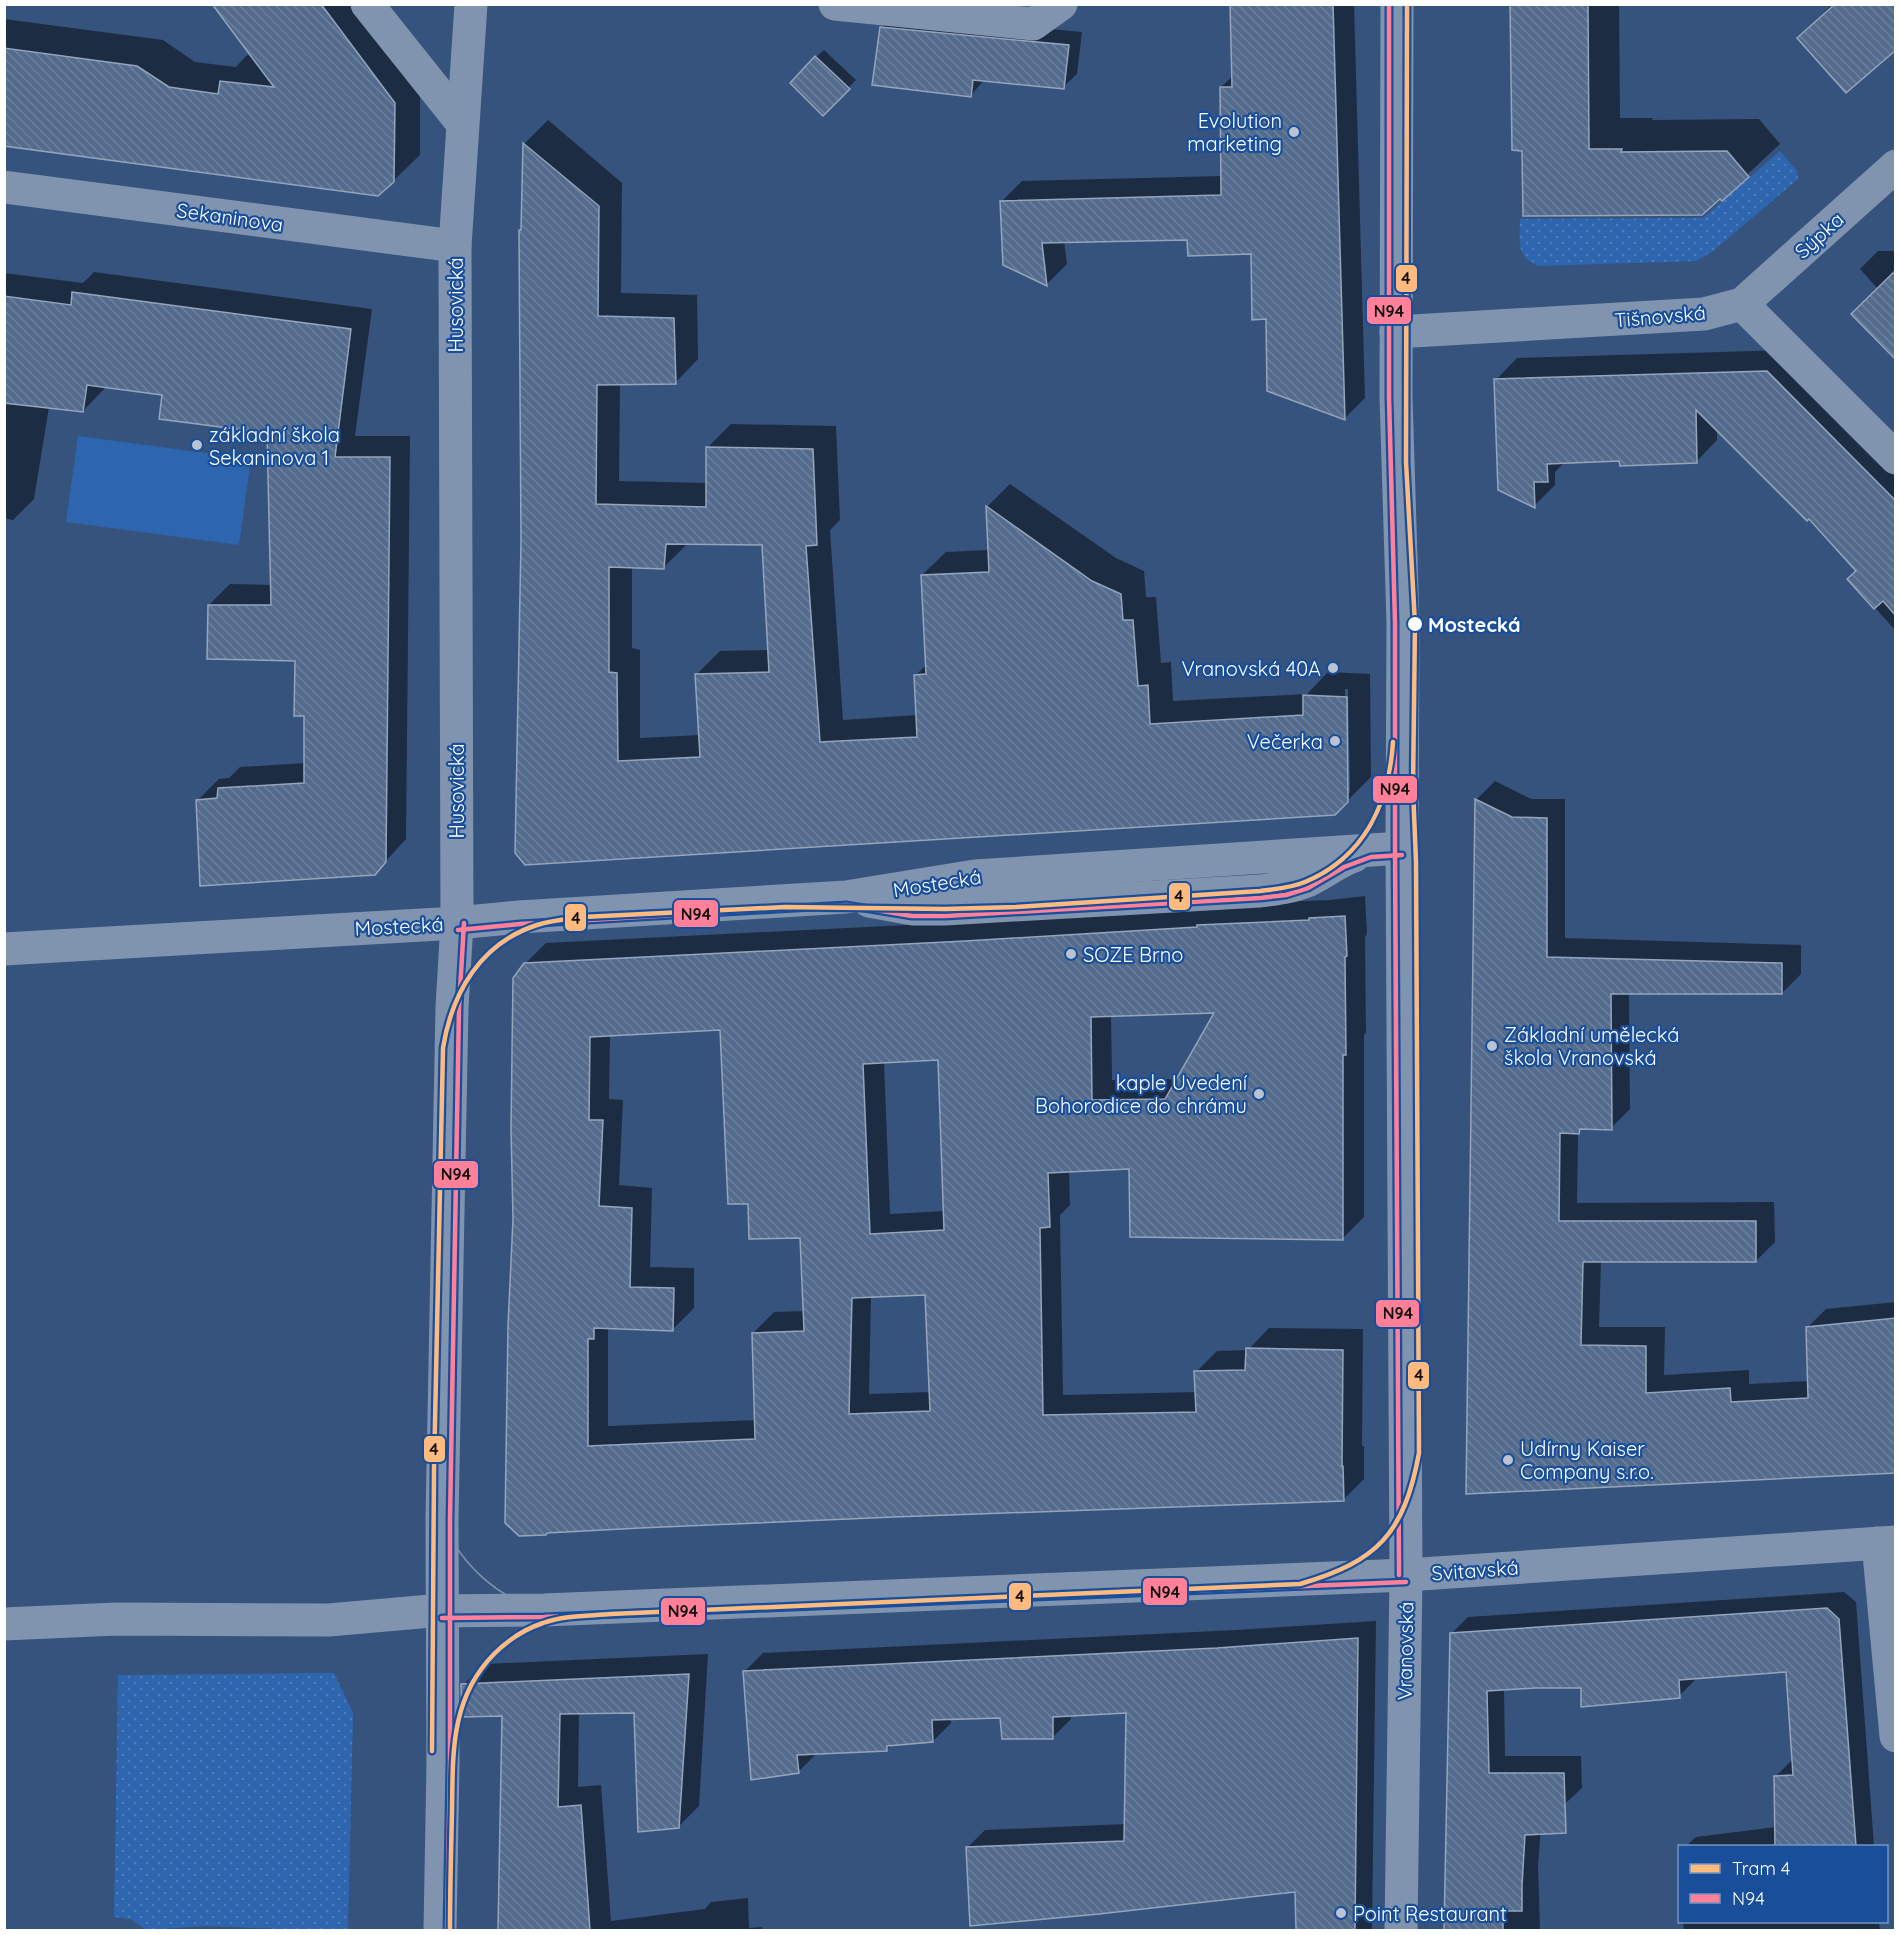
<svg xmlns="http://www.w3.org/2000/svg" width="1900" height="1935" viewBox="0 0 1900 1935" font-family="Quicksand,sans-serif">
  <defs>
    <pattern id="grass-dots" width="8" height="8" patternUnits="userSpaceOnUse" patternTransform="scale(1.5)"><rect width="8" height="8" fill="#2e65af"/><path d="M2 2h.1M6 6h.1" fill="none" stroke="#4d7cbb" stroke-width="1.8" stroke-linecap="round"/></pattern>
    <pattern id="building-back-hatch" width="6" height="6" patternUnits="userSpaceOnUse" patternTransform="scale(1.5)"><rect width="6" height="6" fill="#536b8c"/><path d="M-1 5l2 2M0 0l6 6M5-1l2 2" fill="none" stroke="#6d819d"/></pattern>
  </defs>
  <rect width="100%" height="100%" fill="#36537d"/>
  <!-- grass -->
  <g fill="url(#grass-dots)">
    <path d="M 1780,151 L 1797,171 L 1798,179 L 1712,252 L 1696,261 L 1538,266 C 1515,256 1520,240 1520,219 L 1703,218 Z"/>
    <polygon points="334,1673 353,1713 348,1930 301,1930 206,1926 146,1930 131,1919 114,1917 118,1675"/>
  </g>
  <!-- pitch -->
  <polygon fill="#2e65af" points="78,436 251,459 239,545 66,522"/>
  <!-- shadow -->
  <g fill="#0007" fill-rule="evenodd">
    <polygon points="214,4 367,4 420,77 420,155 393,181 4,145 4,19 163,40 195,62 236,67 247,55 252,56"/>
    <polygon points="1232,4 1354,4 1365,398 1345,418 1268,318 1252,253 1189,239 1064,241 1067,264 1047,284 1004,264 1002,201 1022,181 1222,176 1221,87 1233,76"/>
    <polygon points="1512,4 1619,4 1620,118 1653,118 1652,120 1759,119 1780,144 1722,198 1523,149"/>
    <polygon points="1832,4 1896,4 1799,38"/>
    <polygon points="895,14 1082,32 1077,74 1063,87 985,79 971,95 881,28"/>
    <polygon points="824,50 856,80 823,114 816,57"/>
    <path d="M 548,120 L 622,183 L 621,293 L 697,295 L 698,359 L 675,383 L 620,383 L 619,481 L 708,483 L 707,448 L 731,424 L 836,426 L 840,520 L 830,530 L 843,720 L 917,715 L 915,676 L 927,664 L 922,575 L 946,552 L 989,550 L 987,507 L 1010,484 L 1116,558 L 1144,571 L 1146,597 L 1156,597 L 1161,663 L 1171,662 L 1173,701 L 1307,694 L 1328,672 L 1370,674 L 1371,777 L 1334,814 L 526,863 L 522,542 L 525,143 ZM 764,543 L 769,650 L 720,651 L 697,674 L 700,735 L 640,738 L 640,650 L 632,648 L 632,566 L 664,567 L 687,544 ZM 1345,689 L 1348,689 L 1350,793 L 1347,793 Z"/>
    <polygon points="1878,251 1896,251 1896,358 1878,289 1860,269"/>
    <polygon points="94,272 372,309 355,436 410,436 406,839 375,873 198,800 219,779 229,778 240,767 306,763 306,715 297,659 209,605 230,584 272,585 269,431 164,394 105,386 104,389 83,411 49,407 34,499 13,520 4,518 4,273 83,283"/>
    <polygon points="1789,350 1896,461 1896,631 1849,579 1858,571 1809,517 1717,429 1717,440 1696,462 1621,459 1565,462 1555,472 1555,485 1534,506 1496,380 1517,358"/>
    <polygon points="1495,781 1531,799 1565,799 1565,938 1801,945 1801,974 1782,993 1629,993 1630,1109 1611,1128 1583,1128 1578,1133 1577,1203 1774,1202 1775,1242 1756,1261 1601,1261 1599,1327 1665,1327 1664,1375 1749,1370 1749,1384 1809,1381 1807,1328 1826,1309 1896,1302 1896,1471 1468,1492 1477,799"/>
    <path d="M 1365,896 L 1367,934 L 1365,937 L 1366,1033 L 1364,1035 L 1364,1217 L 1343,1238 L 1130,1167 L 1069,1170 L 1070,1205 L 1060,1215 L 1063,1395 L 1197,1392 L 1196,1372 L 1217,1351 L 1248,1350 L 1269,1328 L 1363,1329 L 1362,1446 L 1364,1446 L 1364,1479 L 1343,1500 L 971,1512 L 548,1532 L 525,964 L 546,943 L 987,921 L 1220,904 L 1330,900 ZM 1217,1012 L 1178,1079 L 1112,1080 L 1111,1015 ZM 722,1029 L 750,1202 L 801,1236 L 805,1311 L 774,1312 L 753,1333 L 756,1420 L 608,1426 L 608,1327 L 673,1329 L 694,1308 L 694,1268 L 650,1267 L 652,1188 L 619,1185 L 623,1100 L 609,1099 L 610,1035 ZM 940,1058 L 945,1211 L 890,1214 L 884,1061 ZM 927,1294 L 931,1392 L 869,1394 L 871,1296 Z"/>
    <polygon points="1844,1592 1856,1602 1874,1846 1686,1846 1696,1837 1776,1827 1775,1777 1793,1759 1787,1671 1696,1677 1696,1679 1679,1696 1583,1687 1504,1688 1505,1756 1581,1756 1582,1788 1541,1826 1538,1866 1540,1930 1446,1930 1451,1634 1468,1617"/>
    <polygon points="1376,1621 1372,1930 1297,1930 1297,1890 967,1848 985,1830 1125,1824 1128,1711 1071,1715 1071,1719 1053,1737 1001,1716 950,1718 951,1723 933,1741 892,1744 887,1750 816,1754 798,1772 745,1671 763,1653 1236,1630"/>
    <polygon points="708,1654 699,1806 678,1827 635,1711 579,1712 578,1787 601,1785 611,1921 705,1909 711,1902 748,1898 749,1928 762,1927 762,1930 499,1930 504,1714 463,1685 484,1664"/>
    <polygon points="1680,1853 1680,1895 1678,1881"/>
    <polygon points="1683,1922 1879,1922 1880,1930 1684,1930"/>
  </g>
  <!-- building -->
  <g fill="url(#building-back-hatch)" stroke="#95a5bc" stroke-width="1.5" fill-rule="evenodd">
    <polygon points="212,4 321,4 395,103 394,182 378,196 4,146 4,48 137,66 169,87 218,94 220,81 274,87"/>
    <polygon points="1230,4 1333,4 1345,420 1267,391 1266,319 1252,320 1251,254 1188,256 1187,240 1042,243 1047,286 1003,265 1000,201 1221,195 1220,87 1232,87"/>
    <polygon points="1510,4 1588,4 1589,149 1622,149 1621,152 1727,151 1749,177 1722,201 1720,199 1702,215 1523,216 1522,151 1512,150"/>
    <polygon points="1835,4 1896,4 1896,50 1846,93 1797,38"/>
    <polygon points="880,27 1069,45 1064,89 973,80 971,97 872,85"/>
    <polygon points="815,56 850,89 823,116 790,83"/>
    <path d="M 523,143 L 599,206 L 598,316 L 674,318 L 676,384 L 597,385 L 596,504 L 706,507 L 706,447 L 813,449 L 817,545 L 806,546 L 820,742 L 917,737 L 914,675 L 926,674 L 921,575 L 989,572 L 986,506 L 1092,581 L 1121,594 L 1123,620 L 1133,620 L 1138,686 L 1148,685 L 1150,724 L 1303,715 L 1303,695 L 1347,697 L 1348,802 L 1335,815 L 525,865 L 515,853 L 521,542 L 519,230 L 521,230 ZM 666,544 L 762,545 L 769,672 L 695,674 L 700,757 L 618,761 L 617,673 L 609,672 L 609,567 L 664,569 Z"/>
    <polygon points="1896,270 1896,360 1851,314"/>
    <polygon points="72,292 351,329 335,457 390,457 386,862 375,875 200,886 196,800 217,798 218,788 304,783 304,716 294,716 295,661 207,659 208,605 271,605 267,433 159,419 162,395 87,385 83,412 4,403 4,296 71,305"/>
    <polygon points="1767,371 1896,501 1896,616 1883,601 1874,609 1847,579 1856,571 1809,519 1807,521 1696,410 1697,463 1620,466 1619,461 1547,464 1548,482 1534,482 1535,508 1498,490 1494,379"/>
    <polygon points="1475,799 1512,817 1547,818 1547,957 1782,963 1782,994 1611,994 1612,1130 1580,1129 1579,1134 1560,1133 1559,1221 1756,1221 1756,1262 1583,1262 1581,1345 1646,1346 1646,1393 1730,1388 1731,1402 1808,1398 1806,1327 1896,1318 1896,1473 1466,1494"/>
    <path d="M 1345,916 L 1347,956 L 1345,957 L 1346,1055 L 1343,1055 L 1343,1240 L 1130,1237 L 1129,1169 L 1048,1173 L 1050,1227 L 1040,1228 L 1043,1415 L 1196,1412 L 1194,1371 L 1245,1370 L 1246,1348 L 1343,1350 L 1342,1466 L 1343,1466 L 1344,1501 L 894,1517 L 640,1528 L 547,1533 L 546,1535 L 519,1536 L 505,1523 L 508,1326 L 513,1219 L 511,1129 L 513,978 L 524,963 L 965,941 L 1197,927 L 1197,925 L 1309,920 L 1309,918 ZM 1214,1013 L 1165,1099 L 1092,1100 L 1091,1017 ZM 720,1030 L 728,1204 L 748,1204 L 749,1239 L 800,1238 L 804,1331 L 752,1333 L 755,1439 L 588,1446 L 588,1339 L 594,1339 L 594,1328 L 673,1331 L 674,1288 L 630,1287 L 632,1208 L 599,1206 L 603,1120 L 589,1120 L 590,1037 ZM 938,1060 L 944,1230 L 870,1234 L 863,1064 ZM 925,1295 L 930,1411 L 849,1414 L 852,1298 Z"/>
    <polygon points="1827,1608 1839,1619 1856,1846 1775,1846 1774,1776 1793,1775 1786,1672 1679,1680 1680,1698 1581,1707 1581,1688 1535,1688 1487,1691 1489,1773 1564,1773 1566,1833 1525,1835 1522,1885 1522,1911 1503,1911 1503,1930 1444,1930 1450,1633"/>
    <polygon points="1358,1638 1355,1930 1296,1930 1295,1892 1099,1914 970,1926 966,1847 1124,1841 1126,1713 1053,1717 1053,1739 1002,1739 1000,1718 932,1720 933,1742 887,1746 887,1751 797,1755 799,1773 751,1780 743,1671 1217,1648"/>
    <polygon points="689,1674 679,1828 638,1832 634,1713 560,1714 558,1807 581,1805 590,1930 498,1930 502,1716 462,1717 461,1684"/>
  </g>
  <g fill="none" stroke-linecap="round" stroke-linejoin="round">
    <!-- minor -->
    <g stroke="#8194af" stroke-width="33">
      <polyline points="367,4 462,123"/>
      <polyline points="835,4 1033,24 1061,4"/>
      <polyline points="1397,4 1396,397 1403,623 1402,848 1406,1575 1401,1930"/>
      <polyline points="4,187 455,246"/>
      <polyline points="1742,304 1896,458"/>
      <polyline points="1396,332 1704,314 1742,304 1896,166"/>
      <path d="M 869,901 L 913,909 L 945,909 L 1260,891 C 1276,889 1292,887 1307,881 C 1324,873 1337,862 1354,856"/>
      <polyline points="4,949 457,923 519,917 846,897 975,876 1402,848"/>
      <polyline points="1878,1543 1896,1736"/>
      <polyline points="4,1624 117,1619 329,1620 431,1611 544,1610 1406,1575 1896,1542"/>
      <polyline points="440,1930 443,1763 442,1519 452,1007 457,923 455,246 471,4"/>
    </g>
    <!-- tram -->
    <path stroke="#8093ad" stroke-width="1.5" d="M 434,1469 C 436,1485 437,1503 442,1519 C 459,1563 499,1601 546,1610 C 568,1614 589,1614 611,1614"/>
    <!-- bus-1 casing -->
    <g stroke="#194e9a" stroke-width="9">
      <g id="bus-1">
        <polyline points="1389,4 1389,397 1395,623 1395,848 1399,1575"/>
        <polyline points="458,930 520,924 846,905 912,916 945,916 1260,898 1286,895 1308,888 1344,867 1371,857 1402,855"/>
        <polyline points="442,1618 544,1617 1406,1582"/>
        <polyline points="447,1930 450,1763 450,1519 459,1007 464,923"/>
      </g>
    </g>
    <!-- bus-1 -->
    <use href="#bus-1" stroke="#ff8098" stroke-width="4.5"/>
    <!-- tram-1 casing -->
    <g stroke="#194e9a" stroke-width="9">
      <g id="tram-1">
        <path d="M 432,1751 L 434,1469 L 443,1048 C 452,992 481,943 537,925 C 552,920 568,919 583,917 L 785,907 L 945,909 L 1016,907 L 1260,891 C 1275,889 1291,888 1305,882 C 1365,857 1389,803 1393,742"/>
        <path d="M 450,1930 C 450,1891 451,1851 452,1812 C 453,1753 450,1699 494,1654 C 508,1640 525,1629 543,1623 C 565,1615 589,1616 611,1614 L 1300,1584 C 1378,1561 1404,1534 1419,1453 L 1416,862 L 1413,789 L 1415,624 L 1406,462 L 1407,4"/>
      </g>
    </g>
    <!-- tram-1 -->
    <use href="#tram-1" stroke="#ffba80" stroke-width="4.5"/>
  </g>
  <!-- markers -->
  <g fill="#b9c3d2" stroke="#194e9a" stroke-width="2">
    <circle cx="1294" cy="132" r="6"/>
    <circle cx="197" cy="445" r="6"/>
    <circle cx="1333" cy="668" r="6"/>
    <circle cx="1335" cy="741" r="6"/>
    <circle cx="1071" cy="954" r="6"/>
    <circle cx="1492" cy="1046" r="6"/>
    <circle cx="1259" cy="1094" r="6"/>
    <circle cx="1508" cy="1460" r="6"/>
    <circle cx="1341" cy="1913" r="6"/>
  </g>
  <circle fill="#fff" stroke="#194e9a" stroke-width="2" cx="1415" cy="624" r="8"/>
  <g text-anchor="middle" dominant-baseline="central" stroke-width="4.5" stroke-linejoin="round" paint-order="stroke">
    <!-- poi labels -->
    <g font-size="20" fill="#fff" stroke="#194e9a" text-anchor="start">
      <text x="1282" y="120" text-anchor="end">Evolution<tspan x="1282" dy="23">marketing</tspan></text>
      <text x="209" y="434">základní škola<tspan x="209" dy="23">Sekaninova 1</tspan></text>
      <text x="1321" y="668" text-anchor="end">Vranovská 40A</text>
      <text x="1323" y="741" text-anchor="end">Večerka</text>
      <text x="1083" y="954">SOZE Brno</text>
      <text x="1504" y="1034">Základní umělecká<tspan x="1504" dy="23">škola Vranovská</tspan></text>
      <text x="1247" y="1082" text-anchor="end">kaple Uvedení<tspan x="1247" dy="23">Bohorodice do chrámu</tspan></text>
      <text x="1520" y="1448">Udírny Kaiser<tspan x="1520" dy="23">Company s.r.o.</tspan></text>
      <text x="1353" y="1913">Point Restaurant</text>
    </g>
    <!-- street labels -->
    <g font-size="20" fill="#fff" stroke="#194e9a">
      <text transform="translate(230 217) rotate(8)">Sekaninova</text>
      <text transform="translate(1819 235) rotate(-42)">Sýpka</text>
      <text transform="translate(455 305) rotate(-90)">Husovická</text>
      <text transform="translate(1660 316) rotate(-5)">Tišnovská</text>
      <text transform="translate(456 791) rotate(-90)">Husovická</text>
      <text transform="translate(937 883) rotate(-9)">Mostecká</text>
      <text transform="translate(399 926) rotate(-3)">Mostecká</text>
      <text transform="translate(1475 1570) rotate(-4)">Svitavská</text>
      <text transform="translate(1405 1651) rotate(-89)">Vranovská</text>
    </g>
    <!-- stop labels -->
    <g font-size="20" font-weight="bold" fill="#fff" stroke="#194e9a" text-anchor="start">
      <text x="1428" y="624">Mostecká</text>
    </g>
  </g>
  <g stroke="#194e9a" stroke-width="2">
    <rect x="1395" y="264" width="23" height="29" rx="6" fill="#ffba80"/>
    <rect x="1366" y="296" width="46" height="29" rx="6" fill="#ff8098"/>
    <rect x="1372" y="775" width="46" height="29" rx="6" fill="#ff8098"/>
    <rect x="1168" y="882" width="23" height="29" rx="6" fill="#ffba80"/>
    <rect x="673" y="899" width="46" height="29" rx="6" fill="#ff8098"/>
    <rect x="564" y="903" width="23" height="29" rx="6" fill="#ffba80"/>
    <rect x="433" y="1160" width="46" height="29" rx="6" fill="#ff8098"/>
    <rect x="1375" y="1299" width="45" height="29" rx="6" fill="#ff8098"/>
    <rect x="1407" y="1361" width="23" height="29" rx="6" fill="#ffba80"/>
    <rect x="423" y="1435" width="23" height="28" rx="6" fill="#ffba80"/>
    <rect x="1142" y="1577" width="46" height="29" rx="6" fill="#ff8098"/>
    <rect x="1008" y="1582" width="24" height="29" rx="6" fill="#ffba80"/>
    <rect x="660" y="1597" width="46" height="29" rx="6" fill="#ff8098"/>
  </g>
  <g font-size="16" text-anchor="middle" font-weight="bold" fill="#111">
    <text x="1406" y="284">4</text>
    <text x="1389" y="317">N94</text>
    <text x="1395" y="795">N94</text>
    <text x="1179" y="902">4</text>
    <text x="696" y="920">N94</text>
    <text x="576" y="924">4</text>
    <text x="456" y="1180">N94</text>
    <text x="1398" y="1319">N94</text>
    <text x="1419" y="1381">4</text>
    <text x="434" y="1455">4</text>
    <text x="1165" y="1598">N94</text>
    <text x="1020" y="1602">4</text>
    <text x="683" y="1617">N94</text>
  </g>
  <!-- border -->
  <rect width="1900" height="1935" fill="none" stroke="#ffffff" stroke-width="12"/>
  <!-- legend -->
  <rect x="1678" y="1845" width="210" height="78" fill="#194e9a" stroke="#7595c2" stroke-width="1.5"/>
  <rect x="1690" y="1864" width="30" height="9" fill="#ffba80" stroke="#7595c2" stroke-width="1.5"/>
  <text x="1732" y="1875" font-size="18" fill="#ffffff">Tram 4</text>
  <rect x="1690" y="1894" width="30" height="9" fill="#ff8098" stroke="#7595c2" stroke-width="1.5"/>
  <text x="1732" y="1905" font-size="18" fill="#ffffff">N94</text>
</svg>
